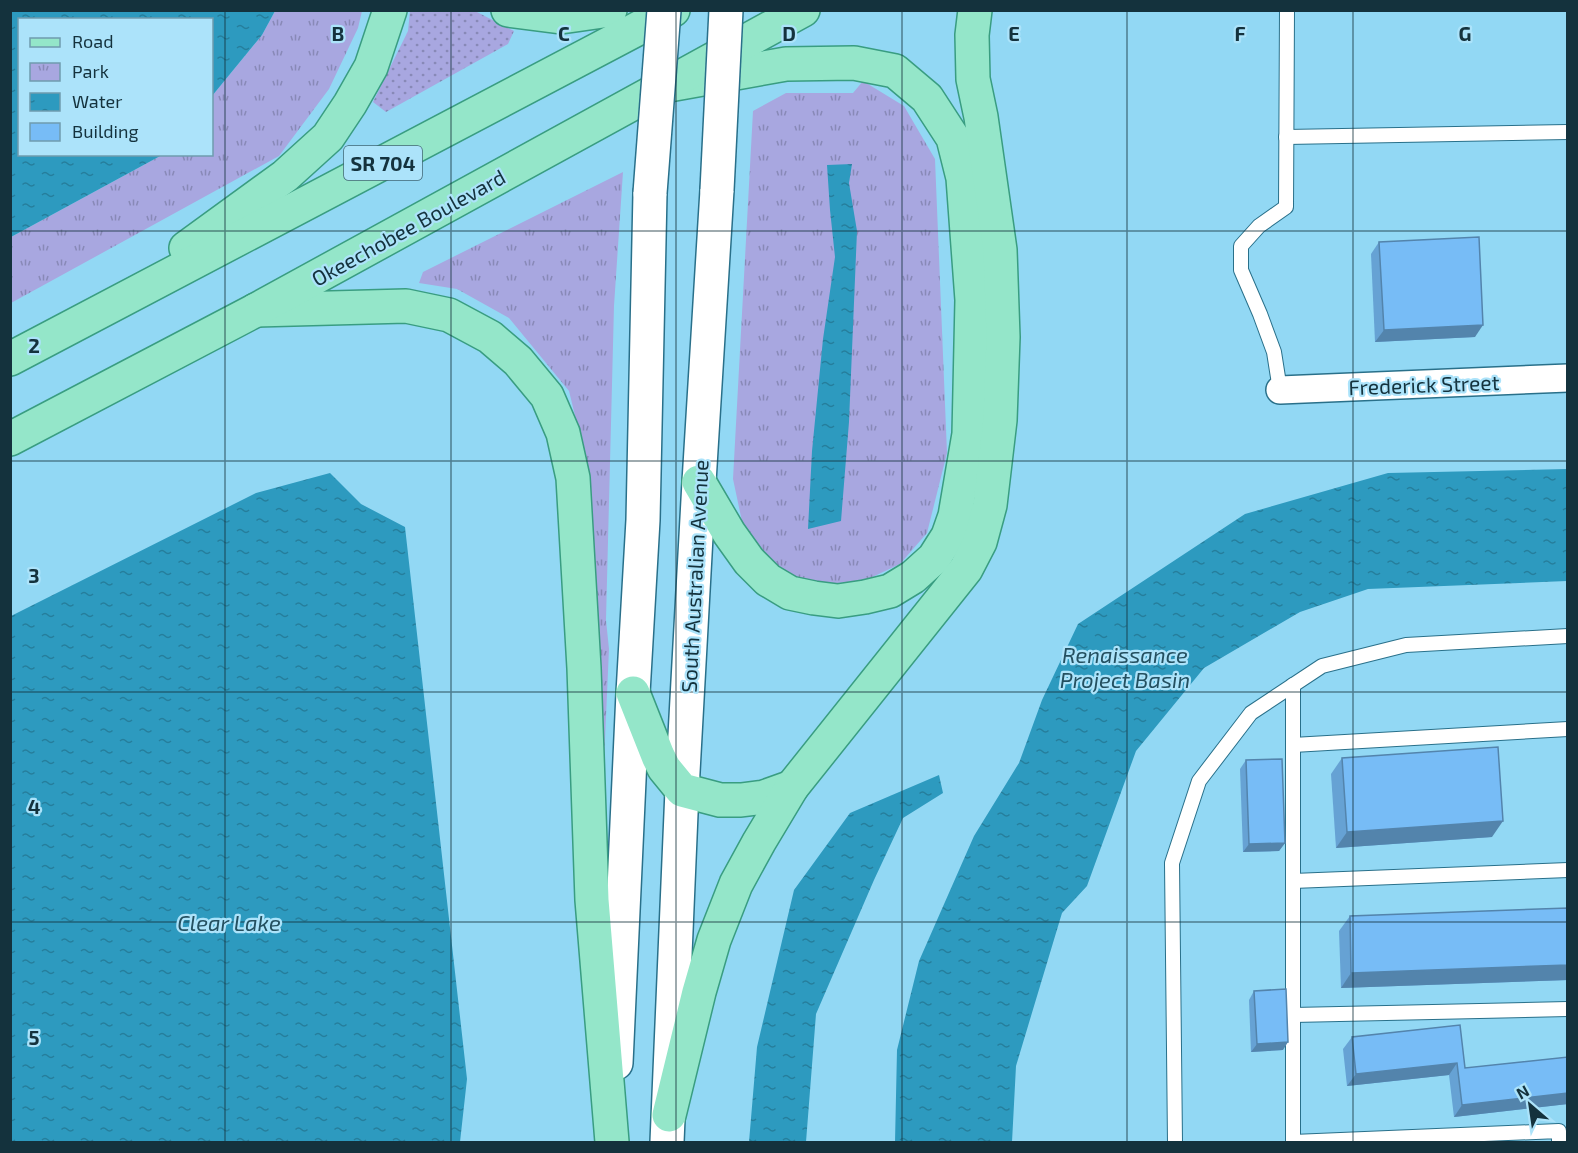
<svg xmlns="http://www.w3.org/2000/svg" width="1578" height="1153" viewBox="0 0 1578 1153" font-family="'Exo 2',sans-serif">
  <defs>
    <pattern id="grass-dots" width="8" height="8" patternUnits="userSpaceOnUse" patternTransform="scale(1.5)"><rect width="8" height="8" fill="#a8a7e0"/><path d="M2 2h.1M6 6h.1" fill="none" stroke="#8889b7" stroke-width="1.8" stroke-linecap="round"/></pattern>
    <pattern id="park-tufts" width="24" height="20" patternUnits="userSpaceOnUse" patternTransform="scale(1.5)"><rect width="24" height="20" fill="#a8a7e0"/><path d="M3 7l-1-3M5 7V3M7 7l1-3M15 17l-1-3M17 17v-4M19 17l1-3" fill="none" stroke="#8889b7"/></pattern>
    <pattern id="water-ripples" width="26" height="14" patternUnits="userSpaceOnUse" patternTransform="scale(1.5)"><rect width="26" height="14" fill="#2d9abf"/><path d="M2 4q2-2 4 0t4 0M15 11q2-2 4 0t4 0" fill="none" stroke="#257e9c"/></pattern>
  </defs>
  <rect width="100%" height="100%" fill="#92d8f4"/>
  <!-- grass -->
  <polygon fill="url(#grass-dots)" points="410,11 475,11 514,31 508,44 386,112 373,102 408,31"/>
  <!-- park -->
  <g fill="url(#park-tufts)">
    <polygon points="275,11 362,11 358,28 329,89 279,156 11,303 11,237 162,155 212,154 212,96 262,35"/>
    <polygon points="863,81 904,106 935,159 947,453 927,533 900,564 866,580 819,585 780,572 744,531 733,479 753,111 786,93 853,93"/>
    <polygon points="623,172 614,306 606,620 609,649 604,762 590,477 569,391 509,318 457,289 419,283 423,272"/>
  </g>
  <!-- water -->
  <g fill="url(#water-ripples)">
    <polygon points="11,10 275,10 275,11 262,35 212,96 212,20 20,20 20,154 162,155 11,237"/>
    <polygon points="852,164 849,183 857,231 849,422 841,521 808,529 812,451 823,339 835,257 830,210 827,165"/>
    <polygon points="1567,469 1567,581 1368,589 1300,612 1204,668 1136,751 1087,886 1062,913 1016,1066 1012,1142 895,1142 897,1050 919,961 974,836 1019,763 1042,700 1078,624 1245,514 1388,473"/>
    <polygon points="330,473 361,504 405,527 467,1079 460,1142 11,1142 11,616 256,493"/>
    <polygon points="939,775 943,793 903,818 874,880 816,1014 806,1142 749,1142 757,1047 794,890 850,813"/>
  </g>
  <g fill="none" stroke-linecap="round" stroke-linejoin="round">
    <!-- service casing -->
    <g stroke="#29708a" stroke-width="16">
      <g id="service">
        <polyline points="1286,137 1568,132"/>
        <polyline points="1280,390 1274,352 1260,314 1241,270 1241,246 1259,226 1286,207 1287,10"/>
        <polyline points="1293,685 1293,1142"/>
        <polyline points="1293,745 1568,729"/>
        <polyline points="1293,881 1568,870"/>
        <polyline points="1293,1015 1568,1009"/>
        <polyline points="1175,1142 1172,863 1199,781 1251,713 1322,666 1406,645 1568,636"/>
        <polyline points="1293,1142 1559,1131 1559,1142"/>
      </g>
    </g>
    <!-- minor casing -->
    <g stroke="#29708a" stroke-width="30">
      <polyline id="minor" points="1280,390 1568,378"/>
    </g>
    <!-- secondary casing -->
    <g stroke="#29708a" stroke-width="36">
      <g id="secondary">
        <polyline points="616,1063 633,693 643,520 650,193"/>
        <polyline points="667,1142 682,790 699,482 717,190"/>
      </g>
    </g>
    <!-- primary casing -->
    <g stroke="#399d81" stroke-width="36">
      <g id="primary">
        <polyline points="508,10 561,17 610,10"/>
        <polyline points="669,85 786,64 854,63 895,71 927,98 953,138 963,178 972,300 969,434 955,516 948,536 934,558 913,577 890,591 865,597 838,601 814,598 790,593 768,580 749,561 729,533 699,482"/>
        <polyline points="186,248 285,176 328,137 350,104 371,67 390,10"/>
        <polyline points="256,310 406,306 449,315 490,337 518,361 547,396 563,433 573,478 584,668 592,900 612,1142"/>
        <polyline points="10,359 673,10"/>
        <polyline points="10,439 256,310 803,10"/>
        <polyline points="633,693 658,756 664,768 682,790 720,800 741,800 764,797 792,787"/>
        <polyline points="669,1115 699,992 714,940 736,884 759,842 792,787 966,569 980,542 990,505 1000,420 1003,337 1000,250 981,117 973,79 972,35 975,10"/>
      </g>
    </g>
    <!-- service -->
    <use href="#service" stroke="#fff" stroke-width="14"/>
    <!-- minor -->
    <use href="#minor" stroke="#fff" stroke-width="27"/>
    <!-- secondary -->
    <use href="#secondary" stroke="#fff" stroke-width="33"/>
    <!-- primary -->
    <use href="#primary" stroke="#94e6c9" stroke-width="33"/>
    <!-- secondary-bridge casing -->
    <g stroke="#29708a" stroke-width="36" stroke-linecap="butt">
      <g id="secondary-bridge">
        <polyline points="717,190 726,10"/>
        <polyline points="650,193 664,10"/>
      </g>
    </g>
    <!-- secondary-bridge -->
    <use href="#secondary-bridge" stroke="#fff" stroke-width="33"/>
  </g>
  <!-- wall -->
  <g fill="#66a2d4">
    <polygon points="1379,242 1475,337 1375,342 1371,254"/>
    <polygon points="1342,758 1492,837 1336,848 1331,774"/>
    <polygon points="1246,760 1285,843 1279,851 1243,852 1240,769"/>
    <polygon points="1568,908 1568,980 1341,988 1339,931 1350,916"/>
    <polygon points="1254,991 1283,1050 1251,1052 1249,1000"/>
    <polygon points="1460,1025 1465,1068 1568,1057 1568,1104 1454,1117 1449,1075 1347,1086 1343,1049 1352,1037"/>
  </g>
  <!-- shaded-wall -->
  <g fill="#5384ac">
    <polygon points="1483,325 1475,337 1375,342 1384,330"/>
    <polygon points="1503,821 1492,837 1336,848 1347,832"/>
    <polygon points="1285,843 1279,851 1243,852 1249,844"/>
    <polygon points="1568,965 1568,980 1341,988 1351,973"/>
    <polygon points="1288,1042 1283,1050 1251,1052 1257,1044"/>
    <polygon points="1457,1063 1449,1075 1347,1086 1356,1074"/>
    <polygon points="1568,1093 1568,1104 1454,1117 1462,1105"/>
  </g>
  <!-- building -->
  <g fill="#77bcf6" stroke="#5384ac" stroke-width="1.5">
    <polygon points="1479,237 1483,325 1384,330 1379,242"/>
    <polygon points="1498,747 1503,821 1347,832 1342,758"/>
    <polygon points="1282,759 1285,843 1249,844 1246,760"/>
    <polygon points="1568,908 1568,965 1351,973 1350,916"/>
    <polygon points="1286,989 1288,1042 1257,1044 1254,991"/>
    <polygon points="1460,1025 1465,1068 1568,1057 1568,1093 1462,1105 1457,1063 1356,1074 1352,1037"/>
  </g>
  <!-- grid -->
  <path fill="none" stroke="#14323d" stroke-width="1.5" stroke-opacity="0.55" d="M 225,10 L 225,1142M 451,10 L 451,1142M 676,10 L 676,1142M 902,10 L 902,1142M 1127,10 L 1127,1142M 1353,10 L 1353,1142M 10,231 L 1568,231M 10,461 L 1568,461M 10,692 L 1568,692M 10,922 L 1568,922"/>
  <g text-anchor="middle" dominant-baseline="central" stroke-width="4.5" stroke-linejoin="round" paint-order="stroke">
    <!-- shield labels -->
    <rect fill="#ace3fa" stroke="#426776" stroke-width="1.5" x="344" y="146" width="78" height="34" rx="4.5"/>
    <g font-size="20" font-weight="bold" fill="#14323d">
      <text x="383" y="163">SR 704</text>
    </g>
    <!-- street labels -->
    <g font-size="21" fill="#14323d" stroke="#ace3fa">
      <text transform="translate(408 227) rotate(-29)">Okeechobee Boulevard</text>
      <text transform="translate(1424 384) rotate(-2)">Frederick Street</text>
      <text transform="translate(694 576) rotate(-87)">South Australian Avenue</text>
    </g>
    <!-- water labels -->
    <g font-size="22" font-style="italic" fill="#245060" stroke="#ace3fa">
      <text x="1125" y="654">Renaissance<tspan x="1125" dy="25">Project Basin</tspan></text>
      <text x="229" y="922">Clear Lake</text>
    </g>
  </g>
  <g font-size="20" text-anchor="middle" font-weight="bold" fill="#14323d" stroke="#ace3fa" stroke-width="4.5" stroke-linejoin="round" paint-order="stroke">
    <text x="338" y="41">B</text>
    <text x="564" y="41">C</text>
    <text x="789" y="41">D</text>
    <text x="1014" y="41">E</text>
    <text x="1240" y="41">F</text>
    <text x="1465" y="41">G</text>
    <text x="34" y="353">2</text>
    <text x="34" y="583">3</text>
    <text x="34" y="814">4</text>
    <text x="34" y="1045">5</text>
  </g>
  <!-- border -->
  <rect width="1578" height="1153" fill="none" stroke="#14323d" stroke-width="24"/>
  <!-- legend -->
  <rect x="18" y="18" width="195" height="138" fill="#ace3fa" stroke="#6f9cae" stroke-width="1.5"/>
  <rect x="30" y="38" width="30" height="9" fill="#94e6c9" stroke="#6f9cae" stroke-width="1.5"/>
  <text x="72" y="48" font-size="18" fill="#14323d">Road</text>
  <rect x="30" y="63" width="30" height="18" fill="url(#park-tufts)" stroke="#6f9cae" stroke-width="1.5"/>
  <text x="72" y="78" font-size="18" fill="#14323d">Park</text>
  <rect x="30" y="93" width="30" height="18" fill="url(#water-ripples)" stroke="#6f9cae" stroke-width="1.5"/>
  <text x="72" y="108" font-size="18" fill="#14323d">Water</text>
  <rect x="30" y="123" width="30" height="18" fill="#77bcf6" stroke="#6f9cae" stroke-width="1.5"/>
  <text x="72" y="138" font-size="18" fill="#14323d">Building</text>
  <!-- north arrow -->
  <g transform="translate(1530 1105) rotate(331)" stroke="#ace3fa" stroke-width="4.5" paint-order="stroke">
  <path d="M0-4.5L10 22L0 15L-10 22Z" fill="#14323d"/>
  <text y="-9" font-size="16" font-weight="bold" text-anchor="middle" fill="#14323d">N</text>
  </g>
</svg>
